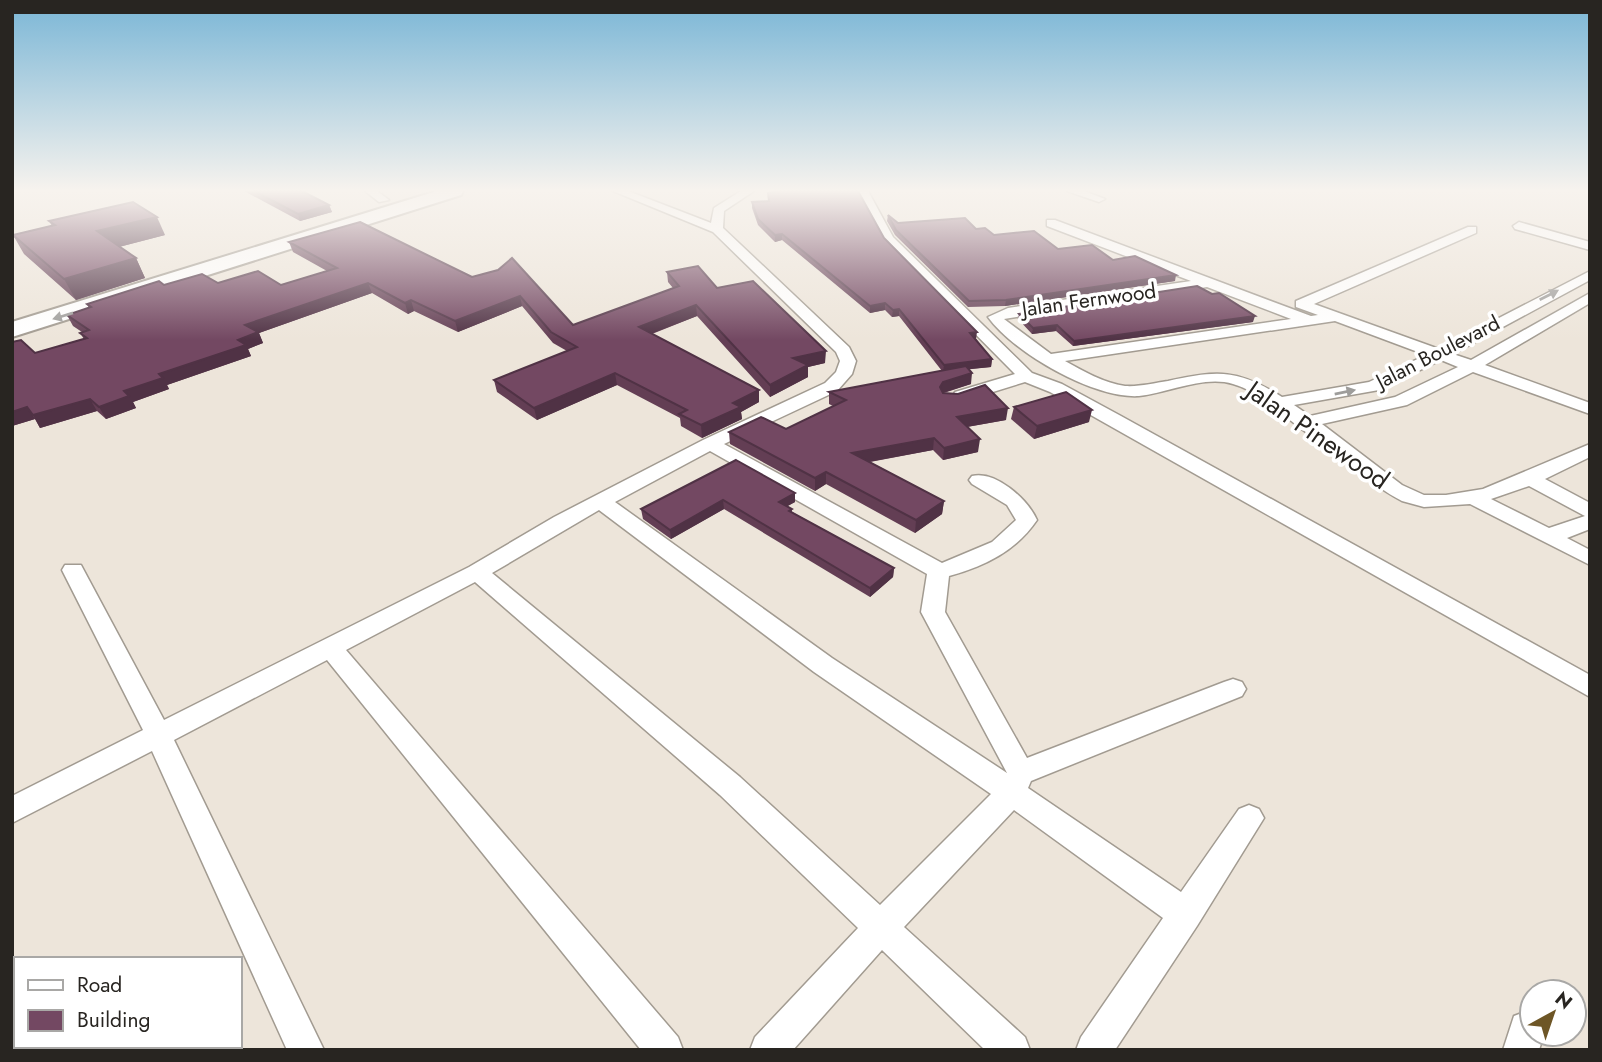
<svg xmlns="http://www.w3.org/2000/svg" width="1602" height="1062" viewBox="0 0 1602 1062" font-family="Jost,sans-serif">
  <rect width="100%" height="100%" fill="#ede5da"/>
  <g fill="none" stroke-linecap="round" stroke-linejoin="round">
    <!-- minor casing -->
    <g stroke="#a29b91" stroke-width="3">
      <g id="minor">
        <polygon points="365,191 377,191 389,200 379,202"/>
        <path d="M 613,191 L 628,191 L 711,223 L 714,208 L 741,191 L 754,191 L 724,211 L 723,228 L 849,347 L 856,361 L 852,374 L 837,391 L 724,444 L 942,563 L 992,542 L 1016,520 L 1007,505 L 972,484 L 969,480 L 972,476 C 996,470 1028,500 1037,520 C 1016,551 985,566 949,576 L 945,612 L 1027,758 L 1224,682 L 1233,679 L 1242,682 L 1246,689 L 1242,696 L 1031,781 L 1028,788 L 1181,892 L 1239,809 L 1249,805 L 1259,809 L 1264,818 L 1197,926 L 1115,1050 L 1076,1050 L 1081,1037 L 1163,918 L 1014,810 L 904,927 L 1025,1037 L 1030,1050 L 985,1050 L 882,950 L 793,1050 L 750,1050 L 755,1037 L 858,928 L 720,795 L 475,582 L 346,650 L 678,1037 L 683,1050 L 641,1050 L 327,660 L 174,740 L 324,1050 L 287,1050 L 152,751 L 12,823 L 12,796 L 143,730 L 62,570 L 65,565 L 81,565 L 164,720 L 469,567 L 554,517 L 703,440 L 825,383 L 836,372 L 840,361 L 836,352 L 713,232 ZM 710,451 L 927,574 L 921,612 L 1007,773 L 832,658 L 615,502 ZM 599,510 L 814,672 L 991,794 L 880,905 L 740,777 L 492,573 Z"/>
        <polygon points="857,191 868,191 893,237 1032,373 1062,384 1121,416 1590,675 1590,697 1050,392 1025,382 967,400 955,400 953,396 955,392 1015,374 885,243"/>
        <polygon points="1067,191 1084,191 1105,199 1099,202"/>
        <path d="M 1047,220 L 1055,220 L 1311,316 L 1318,315 L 1296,307 L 1296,301 L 1468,227 L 1476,227 L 1476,233 L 1314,304 L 1439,349 L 1590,271 L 1590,280 L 1453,354 L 1471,360 L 1590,293 L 1590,303 L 1485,365 L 1590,403 L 1590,414 L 1473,372 L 1407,405 L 1322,424 L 1402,485 L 1424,495 L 1446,495 L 1483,489 L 1590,444 L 1590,457 L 1545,479 L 1590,503 L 1590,529 L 1567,538 L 1590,550 L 1590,565 L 1470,504 L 1424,507 L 1402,501 C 1371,485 1329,449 1299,427 C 1279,412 1258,391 1233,384 C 1204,375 1168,393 1139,396 C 1094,399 1014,353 988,317 L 1008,308 L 1191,281 L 1047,226 ZM 1207,287 L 1291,319 L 1051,354 L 1004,319 ZM 1335,321 L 1426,355 L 1369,382 L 1282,397 C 1238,369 1218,370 1168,381 C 1154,383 1139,387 1125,386 C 1104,383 1083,371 1065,361 ZM 1441,360 L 1458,367 L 1395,397 L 1310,416 L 1294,405 L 1379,390 ZM 1529,486 L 1583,515 L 1585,516 L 1549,528 L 1491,499 Z"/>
        <polygon points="1519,222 1590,242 1590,250 1515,229 1513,226"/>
        <polygon points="1527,1011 1532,1013 1532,1034 1544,1034 1539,1050 1503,1050 1514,1016"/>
      </g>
    </g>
    <!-- primary casing -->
    <g stroke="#a29b91" stroke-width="4">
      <polygon id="primary" points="437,191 463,191 461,195 12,337 12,322"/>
    </g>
    <!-- minor -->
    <use href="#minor" fill="#fff" fill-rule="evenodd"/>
    <!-- primary -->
    <use href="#primary" fill="#fff" fill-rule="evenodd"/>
  </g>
  <!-- wall -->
  <g fill="#633e54">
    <polygon points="244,191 302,191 329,205 332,212 300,221"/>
    <polygon points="768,193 884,238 976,339 992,359 991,367 969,369 971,384 944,393 1006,420 967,427 978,452 943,460 933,450 870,462 944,501 942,514 915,533 826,484 815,491 730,444 729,432 786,429 833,406 829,404 829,392 942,371 899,316 892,317 885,310 870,313 782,240 775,242 758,225 752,208 752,202 768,201"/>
    <polygon points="888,215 898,223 976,229 994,235 1113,260 1175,281 1005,306 968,307 895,235 887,221"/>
    <polygon points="49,221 165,235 119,247 136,258 145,278 76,300 24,254 13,235 52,226"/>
    <polygon points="289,242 472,277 498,270 573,325 673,288 668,282 667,272 717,288 825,363 808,367 808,377 770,397 697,316 652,334 759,390 759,402 741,412 742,419 702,438 681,426 680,418 617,385 537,420 497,392 494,380 567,351 553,343 522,306 458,332 414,311 408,314 372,293 259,333 263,343 248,349 251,356 167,385 169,389 133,402 136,408 106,419 97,411 40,428 35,419 12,426 35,353 84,339 80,333 82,332 73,326 67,315 89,308 87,304 164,285 218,283 281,285 327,271 293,252"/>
    <polygon points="1019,314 1253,322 1073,346 1056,331 1032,334 1018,319"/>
    <polygon points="1014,407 1089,422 1034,439 1011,419"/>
    <polygon points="736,460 795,502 787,506 792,509 792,512 894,568 893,577 870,597 724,509 671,539 643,519 641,509"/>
  </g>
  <!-- shaded-wall -->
  <g fill="#503245">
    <polygon points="329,205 332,212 300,221 298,214"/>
    <polygon points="157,217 165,235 107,250 97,231"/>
    <polygon points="782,234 782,240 775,242 775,235"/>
    <polygon points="136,258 145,278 76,300 64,279"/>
    <polygon points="1176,275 1175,281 1005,306 1006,300"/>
    <polygon points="368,283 372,293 259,333 263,343 248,349 251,356 167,385 169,389 133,402 136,408 106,419 99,407 124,391 159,374 238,340 245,325"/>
    <polygon points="520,296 522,306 458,332 455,321"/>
    <polygon points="411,300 414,311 408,314 405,303"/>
    <polygon points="885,303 885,310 870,313 870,306"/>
    <polygon points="696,305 697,316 640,338 639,327"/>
    <polygon points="899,309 899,316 892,317 893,310"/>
    <polygon points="1255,316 1253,322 1073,346 1074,341"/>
    <polygon points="1057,325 1056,331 1032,334 1033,328"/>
    <polygon points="977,332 976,339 970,333"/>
    <polygon points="826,351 825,363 808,367 808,377 770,397 770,385 793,358"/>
    <polygon points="992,359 991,367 943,372 944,365"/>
    <polygon points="615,373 617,385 537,420 534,408"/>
    <polygon points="972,373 971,384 942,393 940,387 943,382"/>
    <polygon points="759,390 759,402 741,412 742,419 702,438 701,425 733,403"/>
    <polygon points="90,399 97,411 40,428 33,415"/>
    <polygon points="27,407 35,419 12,426 12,412"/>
    <polygon points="1008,408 1006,420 955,429 957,417"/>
    <polygon points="1092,410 1089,422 1034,439 1037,426"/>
    <polygon points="934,438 933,450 852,465 852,453"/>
    <polygon points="980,439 978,452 943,460 944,448"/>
    <polygon points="826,472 826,484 815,491 815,478"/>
    <polygon points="795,493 795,502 779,511 779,502"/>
    <polygon points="723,500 724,509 671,539 670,530"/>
    <polygon points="944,501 942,514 915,533 916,520"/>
    <polygon points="894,568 893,577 870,597 870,588"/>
  </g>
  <!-- building -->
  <g fill="#734862" stroke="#503245" stroke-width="2">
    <polygon points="254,191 302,191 329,205 298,214"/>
    <polygon points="779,191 858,191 884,238 977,332 970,333 992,359 944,365 899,309 893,310 885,303 870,306 782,234 775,235 758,219 752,202 769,201 768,193"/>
    <polygon points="133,202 157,217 97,231 136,258 64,279 13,235 55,225 49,221"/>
    <polygon points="888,215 898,223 965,218 976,229 985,228 994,235 1034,231 1058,249 1092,245 1113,260 1135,256 1176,275 1006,300 969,301 896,230"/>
    <polygon points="360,222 472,277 498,270 512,258 573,325 679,286 667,272 698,266 717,288 753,281 826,351 793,358 808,365 770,385 696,305 639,327 759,390 733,403 741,407 701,425 679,414 687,410 615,373 534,408 494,380 577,347 551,332 520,296 455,321 411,300 405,303 368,283 245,325 258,332 238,340 246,345 159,374 163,378 124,391 129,396 99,407 90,399 33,415 27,407 12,412 12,342 21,340 35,353 87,338 80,333 89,330 67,315 91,307 87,304 159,281 164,285 202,274 218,283 258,271 281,285 337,268 289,242"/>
    <polygon points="1197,286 1212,294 1219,293 1255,316 1074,341 1057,325 1033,328 1019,314"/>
    <polygon points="966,366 972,373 943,382 940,387 943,393 958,394 985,385 1008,408 957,417 980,439 944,448 934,438 852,453 944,501 916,520 826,472 815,478 729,432 761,417 786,429 846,400 829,392"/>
    <polygon points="1066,392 1092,410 1037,426 1014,407"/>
    <polygon points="736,460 795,493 779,502 792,509 789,511 894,568 870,588 723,500 670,530 641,509"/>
  </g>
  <!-- one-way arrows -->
  <defs><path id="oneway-solid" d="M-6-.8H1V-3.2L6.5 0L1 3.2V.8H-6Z" transform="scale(1.75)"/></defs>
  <g fill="#9e9d9b">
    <use href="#oneway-solid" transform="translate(1549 295) rotate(-27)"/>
    <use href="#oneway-solid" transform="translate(63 316) rotate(163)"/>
    <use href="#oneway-solid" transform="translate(1345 392) rotate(-11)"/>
  </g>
  <!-- sky -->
  <linearGradient id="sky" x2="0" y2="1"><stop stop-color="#7ab6d6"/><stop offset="0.56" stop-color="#f7f3ee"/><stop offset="1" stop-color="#f7f3ee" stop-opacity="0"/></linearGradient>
  <rect width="1602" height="340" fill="url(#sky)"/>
  <g text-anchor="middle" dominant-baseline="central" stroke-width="7" stroke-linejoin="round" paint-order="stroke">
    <!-- far-street labels -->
    <g font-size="21" fill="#282521" stroke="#fff">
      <text transform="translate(1089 300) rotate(-8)">Jalan Fernwood</text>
      <text transform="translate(1438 352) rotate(-27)">Jalan Boulevard</text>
    </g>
    <!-- street labels -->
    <g font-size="26" fill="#282521" stroke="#fff">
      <text transform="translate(1318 435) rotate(35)">Jalan Pinewood</text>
    </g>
  </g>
  <!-- border -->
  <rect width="1602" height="1062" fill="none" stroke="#282521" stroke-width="28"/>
  <!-- legend -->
  <rect x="14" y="957" width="228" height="91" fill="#ffffff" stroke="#a9a8a6" stroke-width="2"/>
  <rect x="28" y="980" width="35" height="10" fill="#ffffff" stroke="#a9a8a6" stroke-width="2"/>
  <text x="77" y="992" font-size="21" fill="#282521">Road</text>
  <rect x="28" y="1010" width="35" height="21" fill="#734862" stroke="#a9a8a6" stroke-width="2"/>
  <text x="77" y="1027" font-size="21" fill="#282521">Building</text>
  <!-- north arrow -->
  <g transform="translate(1553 1013) rotate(40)"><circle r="33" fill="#ffffff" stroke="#a9a8a6" stroke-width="2"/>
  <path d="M0-5L12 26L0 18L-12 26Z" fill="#6e5626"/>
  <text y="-10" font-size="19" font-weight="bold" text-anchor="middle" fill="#282521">N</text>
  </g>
</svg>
